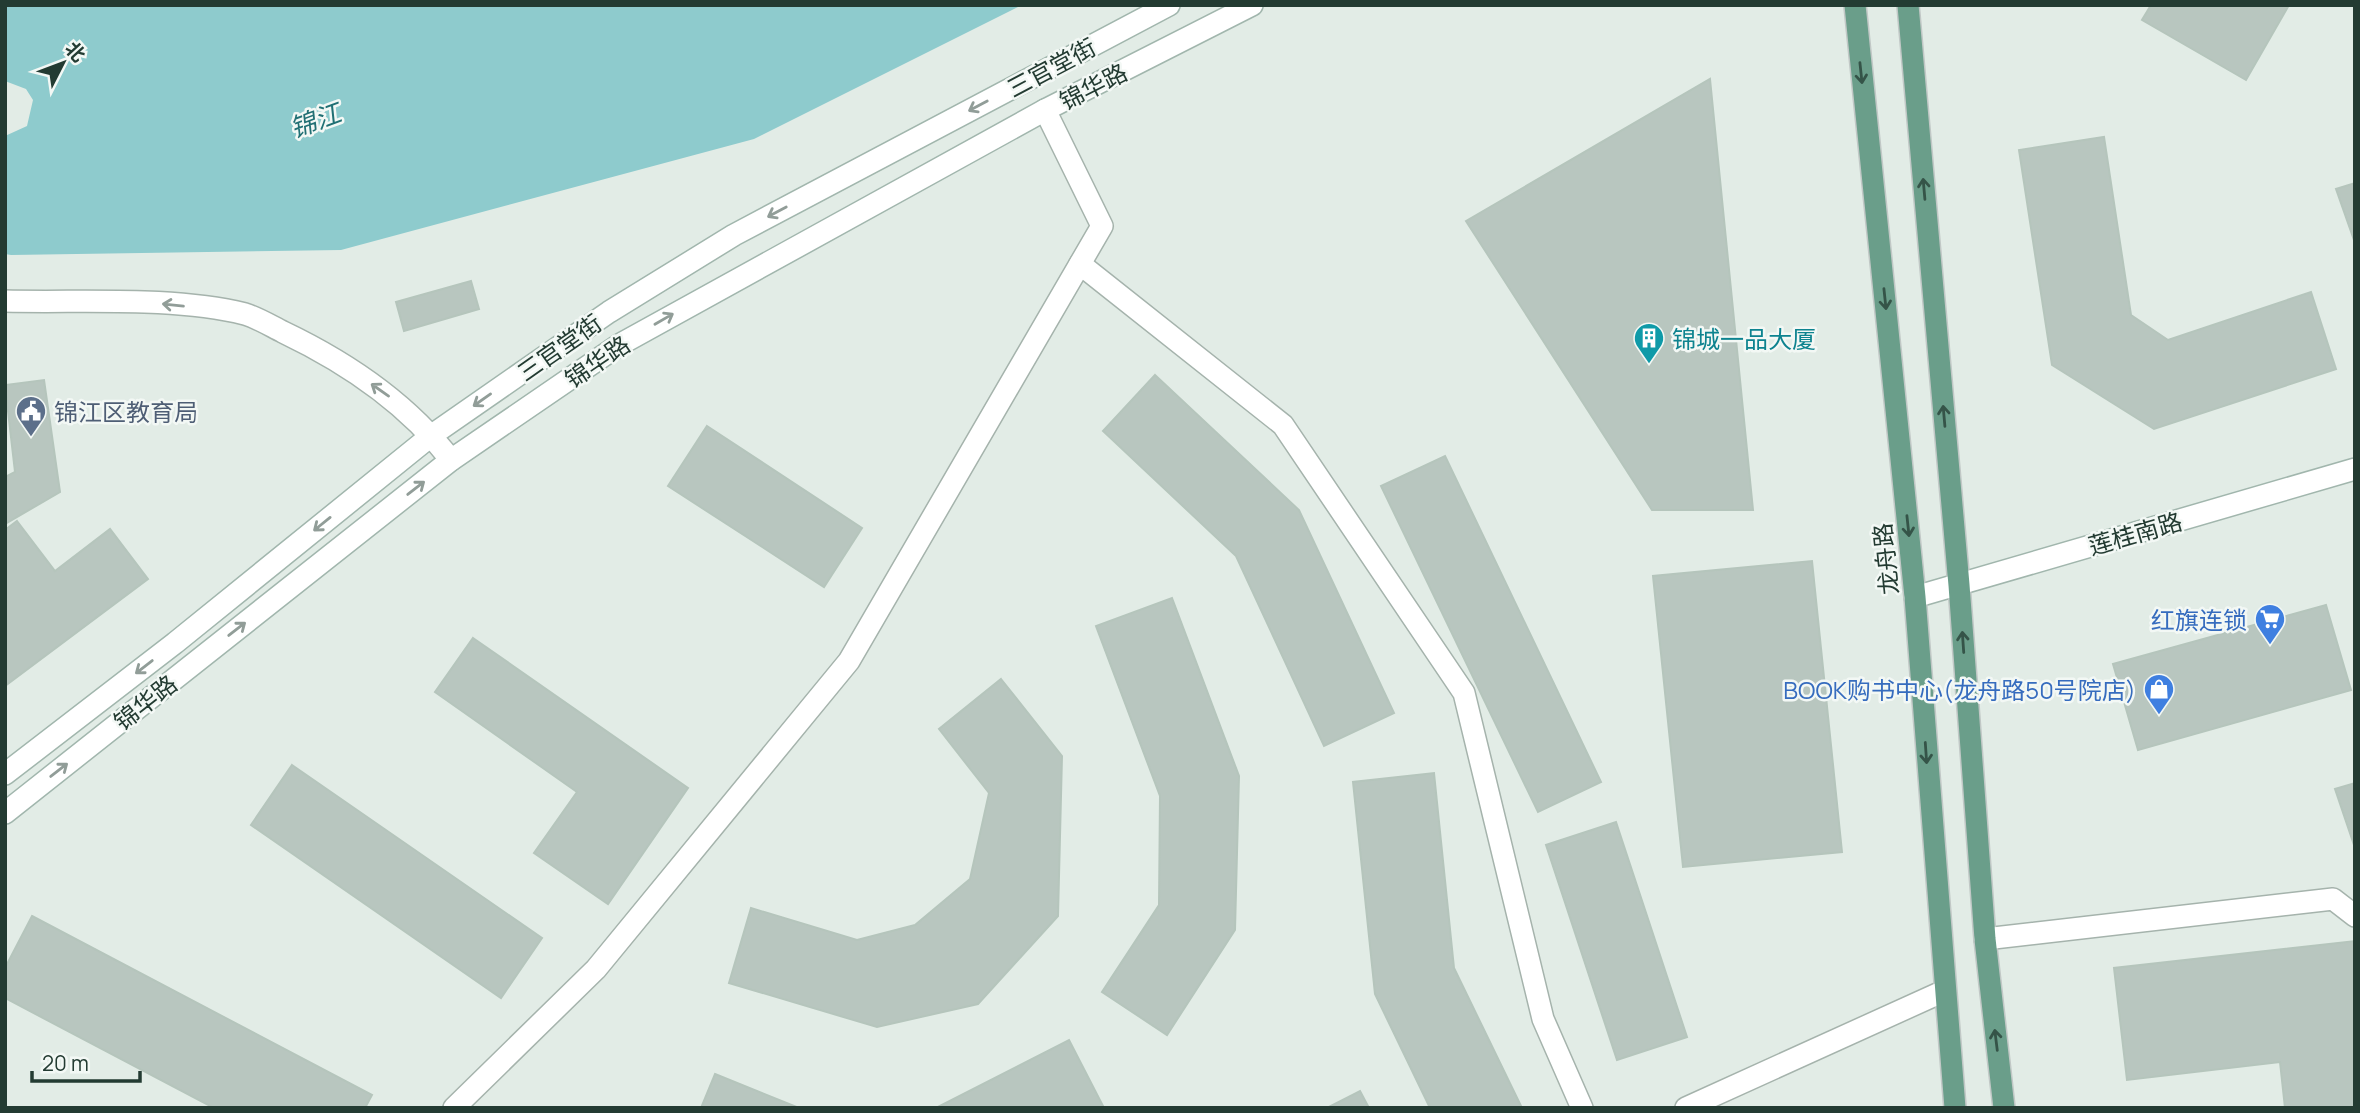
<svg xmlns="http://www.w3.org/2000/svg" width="2360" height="1113" viewBox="0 0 2360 1113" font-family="Manrope,'Noto Sans SC',sans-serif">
  <rect width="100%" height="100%" fill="#e2ece6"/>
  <!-- water -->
  <polygon fill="#8ecbcd" points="5,5 1022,5 754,139 341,250 11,255 5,254 5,136 27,126 33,100 26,89 5,81"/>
  <!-- building -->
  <g fill="#b8c6bf" stroke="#b5c5bc" stroke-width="2">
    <polygon points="2151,5 2289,5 2246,80 2142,20"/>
    <polygon points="1710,79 1753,510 1652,510 1466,221"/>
    <polygon points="2104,137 2131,315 2168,340 2311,292 2336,369 2154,429 2052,365 2019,150"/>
    <polygon points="2355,183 2355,243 2336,189"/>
    <polygon points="471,281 479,309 404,331 396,302"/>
    <polygon points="1155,375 1299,510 1394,713 1324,746 1236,556 1103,431"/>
    <polygon points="44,380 60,492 5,524 5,477 15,472 5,385"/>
    <polygon points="707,426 862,528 824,587 668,486"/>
    <polygon points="1445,456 1601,782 1538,812 1381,486"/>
    <polygon points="17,521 55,571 110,529 148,579 5,686 5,530"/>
    <polygon points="1812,561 1842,852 1683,867 1653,576"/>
    <polygon points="1172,598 1239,776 1235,930 1167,1035 1102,992 1159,905 1160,796 1096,626"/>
    <polygon points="2326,605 2351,690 2138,750 2113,664"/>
    <polygon points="473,638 688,788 608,904 534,853 577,792 435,692"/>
    <polygon points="1001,679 1062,756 1058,916 978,1004 877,1027 729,983 751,908 857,940 915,925 970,879 989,793 939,729"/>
    <polygon points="292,765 542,938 501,998 251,825"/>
    <polygon points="1434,773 1454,968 1522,1108 1430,1108 1375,994 1353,782"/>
    <polygon points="2355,783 2355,848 2335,789"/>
    <polygon points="1616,822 1687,1037 1617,1060 1546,845"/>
    <polygon points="32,916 372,1095 365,1108 214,1108 5,998 5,968"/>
    <polygon points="2355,941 2355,1108 2285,1108 2280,1062 2127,1080 2114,968"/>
    <polygon points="1069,1040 1104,1108 936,1108"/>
    <polygon points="715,1074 799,1108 701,1108"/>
    <polygon points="1360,1091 1369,1108 1327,1108"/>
  </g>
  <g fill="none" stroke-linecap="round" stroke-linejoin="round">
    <!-- street casing -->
    <g stroke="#a5b3ac" stroke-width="24">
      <g id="street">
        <polyline points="1080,264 1283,425 1464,693 1543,1019 1582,1108"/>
        <path d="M 5,301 C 81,303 171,296 245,314 C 258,318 271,326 283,332 C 348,363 408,404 451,460"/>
        <polyline points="1985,939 2333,899 2355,916"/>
        <polyline points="454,1108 596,969 849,661 1102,226 1045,110"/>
        <polyline points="1686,1108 1944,991"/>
      </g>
    </g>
    <!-- secondary casing -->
    <g stroke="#a1b6ad" stroke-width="24">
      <g id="secondary">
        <polyline points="1915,597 2355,469"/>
        <polyline points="5,774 175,643 432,435 609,312 734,235 1169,5"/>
        <polyline points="5,813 451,460 619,345 1045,110 1252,5"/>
      </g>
    </g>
    <!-- primary casing -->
    <g stroke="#c1c8c6" stroke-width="24">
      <g id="primary">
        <polyline points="1855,5 1915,597 1955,1108"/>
        <polyline points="1908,5 1959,585 1985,939 2004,1108"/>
      </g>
    </g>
    <!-- street -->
    <use href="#street" stroke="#fff" stroke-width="21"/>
    <!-- secondary -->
    <use href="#secondary" stroke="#fff" stroke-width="21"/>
    <!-- primary -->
    <use href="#primary" stroke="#6a9e8a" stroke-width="21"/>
  </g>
  <!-- one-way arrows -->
  <defs><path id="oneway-shaft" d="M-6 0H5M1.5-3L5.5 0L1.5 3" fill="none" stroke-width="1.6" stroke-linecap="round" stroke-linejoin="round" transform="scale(1.75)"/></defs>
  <g stroke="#355448">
    <use href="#oneway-shaft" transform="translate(1861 73) rotate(84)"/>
    <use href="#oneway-shaft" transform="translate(1924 189) rotate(-95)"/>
    <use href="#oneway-shaft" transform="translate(1885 299) rotate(84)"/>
    <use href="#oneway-shaft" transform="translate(1944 416) rotate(-95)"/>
    <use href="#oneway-shaft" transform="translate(1908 526) rotate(84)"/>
    <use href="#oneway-shaft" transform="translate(1963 642) rotate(-94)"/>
    <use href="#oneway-shaft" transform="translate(1926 753) rotate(86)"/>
    <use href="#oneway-shaft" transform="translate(1996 1040) rotate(-97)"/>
  </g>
  <g stroke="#919d98">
    <use href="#oneway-shaft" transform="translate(978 106) rotate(152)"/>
    <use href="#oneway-shaft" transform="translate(777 212) rotate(152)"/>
    <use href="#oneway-shaft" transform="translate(173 305) rotate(-174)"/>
    <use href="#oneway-shaft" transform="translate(664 319) rotate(-30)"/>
    <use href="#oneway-shaft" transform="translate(380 390) rotate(-145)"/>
    <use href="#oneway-shaft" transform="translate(482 400) rotate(145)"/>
    <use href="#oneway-shaft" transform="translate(416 488) rotate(-38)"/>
    <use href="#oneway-shaft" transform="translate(322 524) rotate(141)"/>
    <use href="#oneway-shaft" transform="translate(237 629) rotate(-38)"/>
    <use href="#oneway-shaft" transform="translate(144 667) rotate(142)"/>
    <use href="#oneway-shaft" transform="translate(59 770) rotate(-38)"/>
  </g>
  <!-- icons -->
  <defs>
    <g id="building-pin" transform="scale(1.575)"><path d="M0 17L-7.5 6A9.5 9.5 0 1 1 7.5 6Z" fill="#0f9aa8" stroke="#f3f8f5"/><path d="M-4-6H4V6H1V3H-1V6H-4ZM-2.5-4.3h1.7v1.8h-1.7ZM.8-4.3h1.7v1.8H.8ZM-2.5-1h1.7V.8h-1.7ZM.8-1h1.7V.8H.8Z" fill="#fff"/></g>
    <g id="civic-pin" transform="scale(1.575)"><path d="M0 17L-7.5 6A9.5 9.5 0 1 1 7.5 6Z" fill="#5c6f8a" stroke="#f3f8f5"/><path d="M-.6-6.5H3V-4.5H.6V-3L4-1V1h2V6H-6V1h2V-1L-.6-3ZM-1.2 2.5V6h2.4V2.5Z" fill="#fff"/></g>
    <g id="supermarket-pin" transform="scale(1.575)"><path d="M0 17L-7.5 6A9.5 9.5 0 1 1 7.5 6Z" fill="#3f7fe0" stroke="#f3f8f5"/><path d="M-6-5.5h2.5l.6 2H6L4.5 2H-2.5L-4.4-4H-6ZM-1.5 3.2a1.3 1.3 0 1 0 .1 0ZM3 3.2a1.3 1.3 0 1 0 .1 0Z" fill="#fff"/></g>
    <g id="shop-pin" transform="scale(1.575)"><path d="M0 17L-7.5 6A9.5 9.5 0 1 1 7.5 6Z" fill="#3f7fe0" stroke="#f3f8f5"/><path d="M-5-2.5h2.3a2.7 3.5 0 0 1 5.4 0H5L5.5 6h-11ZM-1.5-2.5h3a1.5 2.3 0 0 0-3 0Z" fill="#fff"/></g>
  </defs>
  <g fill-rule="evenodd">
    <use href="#building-pin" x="1649" y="338"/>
    <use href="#civic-pin" x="31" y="411"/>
    <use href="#supermarket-pin" x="2270" y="619"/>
    <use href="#shop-pin" x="2159" y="689"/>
  </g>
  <g text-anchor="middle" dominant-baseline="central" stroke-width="5" stroke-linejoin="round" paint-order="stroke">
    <!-- street labels -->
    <g font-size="24" fill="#233b32" stroke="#f3f8f5">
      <text transform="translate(1051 67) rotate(-28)">三官堂街</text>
      <text transform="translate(1093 86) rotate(-27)">锦华路</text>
      <text transform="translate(559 347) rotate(-35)">三官堂街</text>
      <text transform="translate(597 361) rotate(-34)">锦华路</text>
      <text transform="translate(2135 533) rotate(-16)">莲桂南路</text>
      <text transform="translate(1885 559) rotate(-96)">龙舟路</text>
      <text transform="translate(145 702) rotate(-38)">锦华路</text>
    </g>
    <!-- culture labels -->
    <g font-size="24" fill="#0d838f" stroke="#f3f8f5" text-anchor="start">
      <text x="1672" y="338">锦城一品大厦</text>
    </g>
    <!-- service labels -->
    <g font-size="24" fill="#4e5e75" stroke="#f3f8f5" text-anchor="start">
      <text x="54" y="411">锦江区教育局</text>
    </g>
    <!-- shop labels -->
    <g font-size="24" fill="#366cbe" stroke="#f3f8f5" text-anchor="end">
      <text x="2247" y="619">红旗连锁</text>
      <text x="2136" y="689">BOOK购书中心(龙舟路50号院店)</text>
    </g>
    <!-- water labels -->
    <g font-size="26" font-style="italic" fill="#217074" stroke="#f3f8f5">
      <text transform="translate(315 120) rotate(-20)">锦江</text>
    </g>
  </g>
  <!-- border -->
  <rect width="2360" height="1113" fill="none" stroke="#233b32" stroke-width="14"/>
  <!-- north arrow -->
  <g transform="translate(63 63) rotate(48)" stroke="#f3f8f5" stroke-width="5" paint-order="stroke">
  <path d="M0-5L12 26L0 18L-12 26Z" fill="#233b32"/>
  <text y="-10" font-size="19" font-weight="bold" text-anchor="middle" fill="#233b32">北</text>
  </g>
  <!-- scale -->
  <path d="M32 1071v10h108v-10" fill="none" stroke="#233b32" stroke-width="3.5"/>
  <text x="42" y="1071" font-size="21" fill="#233b32" stroke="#f3f8f5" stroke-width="5" paint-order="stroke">20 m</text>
</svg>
